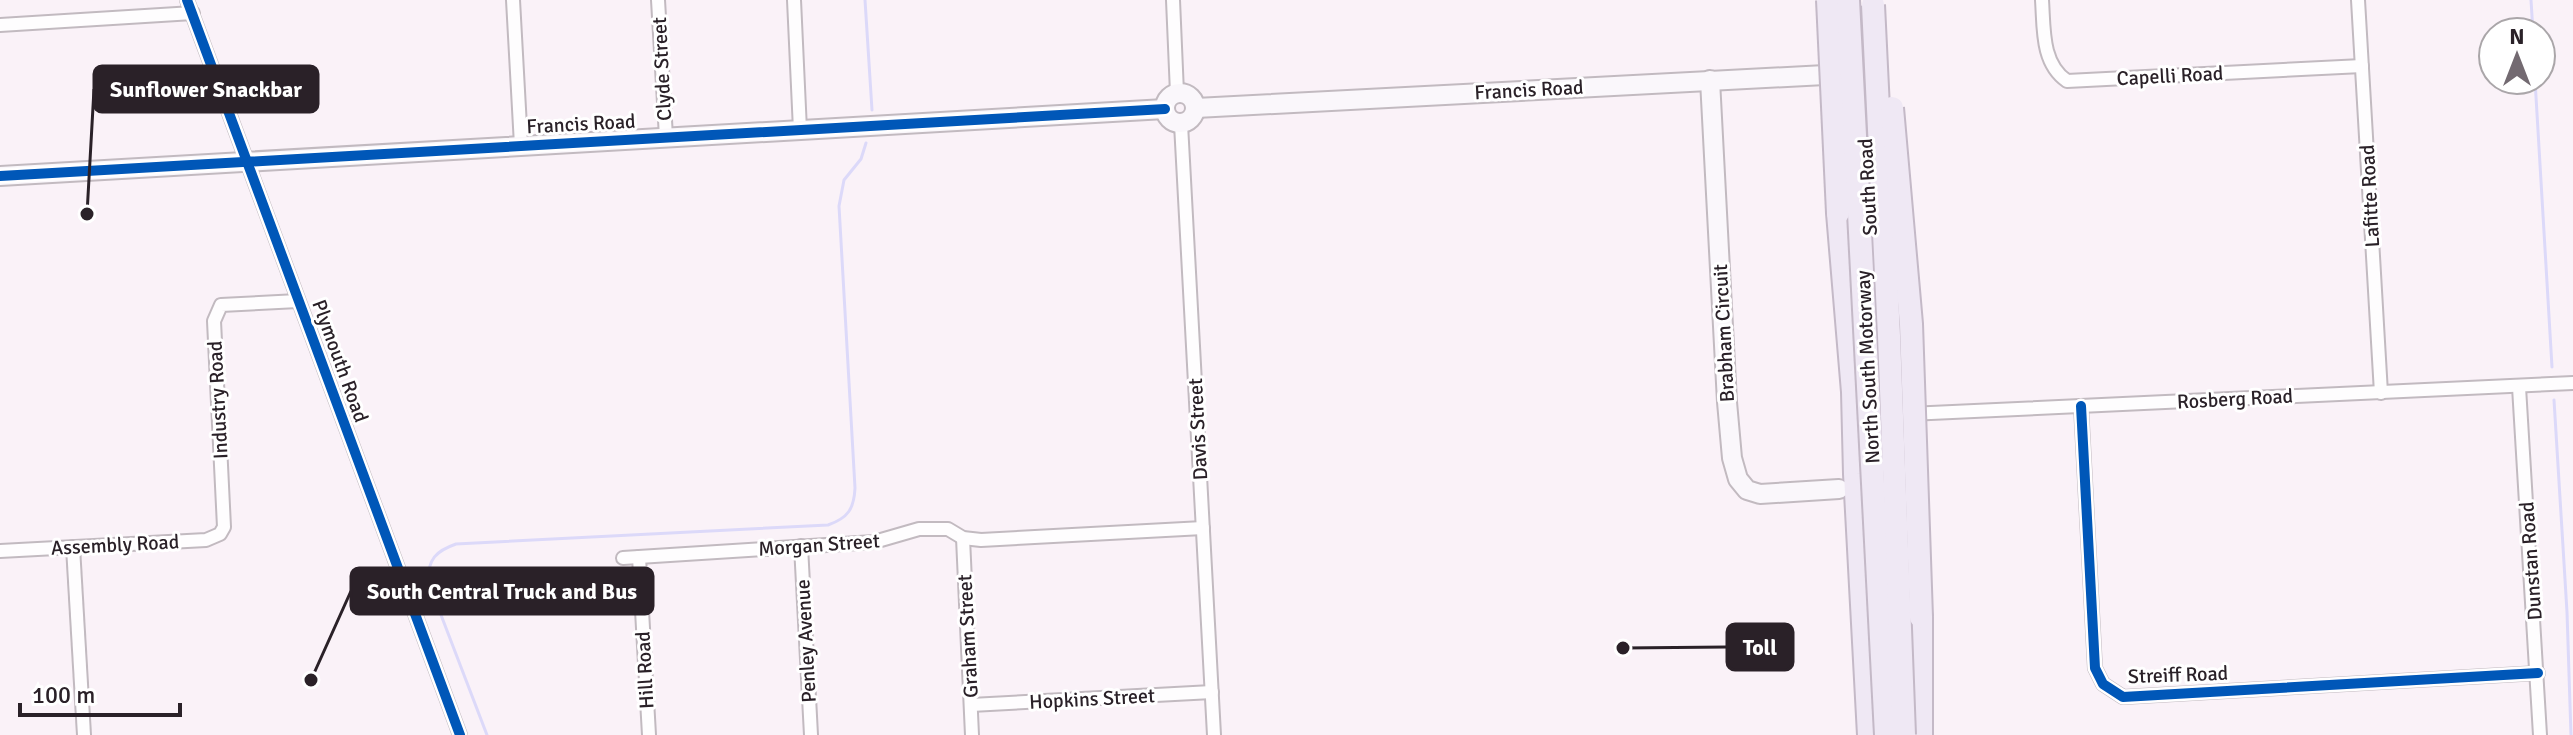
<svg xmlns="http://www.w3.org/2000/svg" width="2573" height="735" viewBox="0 0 2573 735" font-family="Signika,sans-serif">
  <rect width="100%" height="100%" fill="#faf2f8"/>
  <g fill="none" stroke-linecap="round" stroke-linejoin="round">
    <!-- stream -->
    <g stroke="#dcd9f9" stroke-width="3">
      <polyline points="865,0 872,110"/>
      <polyline points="2531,0 2533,32"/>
      <polyline points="2535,80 2552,367"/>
      <polyline points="2554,400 2567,612 2571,735"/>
      <path d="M 487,735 L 428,581 C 428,559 436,551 456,544 L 828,525 C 848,518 854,509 855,488 L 839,206 L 844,180 L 861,159 L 866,143"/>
    </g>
    <!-- street casing -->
    <g stroke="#c2bac0" stroke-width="16">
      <g id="street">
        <polyline points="187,0 460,735"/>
        <polyline points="513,0 521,145"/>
        <polyline points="658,0 666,137"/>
        <polyline points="794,0 800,130"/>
        <polyline points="1173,0 1177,93"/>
        <path d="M 2042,0 C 2044,28 2041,63 2067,81 L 2362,66"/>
        <polyline points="2358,0 2381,393"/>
        <polyline points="0,25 193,13"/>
        <polyline points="1181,124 1214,735"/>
        <polyline points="2519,387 2540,735"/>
        <polyline points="2081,406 2095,668 2103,684 2123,697 2538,673"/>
        <polyline points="1909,414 2573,383"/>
        <polyline points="963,538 972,735"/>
        <polyline points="801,546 811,735"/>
        <polyline points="73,547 84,735"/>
        <polyline points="0,551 206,540 220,534 224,527 214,321 221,305 298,301"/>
        <polyline points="639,557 649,735"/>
        <polyline points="623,558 874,542 919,529 948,529 963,538 981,540 1203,528"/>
        <polyline points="971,705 1212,692"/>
      </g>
    </g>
    <!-- secondary casing -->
    <g stroke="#c2bac0" stroke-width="22">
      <g id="secondary">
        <polyline points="1710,80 1727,402 1732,458 1738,479 1747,490 1760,494 1839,489"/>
        <circle cx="1180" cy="108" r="15"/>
        <polyline points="1196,108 1844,74"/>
        <polyline points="0,176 1165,109"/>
      </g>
    </g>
    <!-- highway casing -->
    <g stroke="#c4b9c7" stroke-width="26">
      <g id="highway">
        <polyline points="1838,213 1853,392 1855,474 1869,735"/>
        <polyline points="1921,617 1921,735"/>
      </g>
    </g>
    <!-- street -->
    <use href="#street" stroke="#fefdfe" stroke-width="12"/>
    <!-- secondary -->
    <use href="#secondary" stroke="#faf7fb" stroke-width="18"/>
    <!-- highway -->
    <use href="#highway" stroke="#efe8f4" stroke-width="22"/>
    <!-- highway-bridge casing -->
    <g stroke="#c4b9c7" stroke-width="26" stroke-linecap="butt">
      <g id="highway-bridge">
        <polyline points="1828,0 1838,213"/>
        <polyline points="1848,0 1886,735"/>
        <polyline points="1873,5 1889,336 1904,735"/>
        <polyline points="1892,108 1911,324 1921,617"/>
      </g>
    </g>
    <!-- highway-bridge -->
    <use href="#highway-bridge" stroke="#efe8f4" stroke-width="22"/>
    <!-- cycleway casing -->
    <g stroke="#fff" stroke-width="15">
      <g id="cycleway">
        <polyline points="187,0 460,735"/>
        <polyline points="0,176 1165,109"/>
        <polyline points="2081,406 2095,668 2103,684 2123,697 2538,673"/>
      </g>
    </g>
    <!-- cycleway -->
    <use href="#cycleway" stroke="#0057b8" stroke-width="10"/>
  </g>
  <g text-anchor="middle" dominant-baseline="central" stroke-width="6" stroke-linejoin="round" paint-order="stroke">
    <!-- street labels -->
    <g font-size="20" fill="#2a2128" stroke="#fff">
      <text transform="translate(662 69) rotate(-93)">Clyde Street</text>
      <text transform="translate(2170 76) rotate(-3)">Capelli Road</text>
      <text transform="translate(1529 90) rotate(-3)">Francis Road</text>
      <text transform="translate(581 124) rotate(-3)">Francis Road</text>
      <text transform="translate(1868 187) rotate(-93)">South Road</text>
      <text transform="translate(2370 196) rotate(-93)">Lafitte Road</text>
      <text transform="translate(1724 333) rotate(-93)">Brabham Circuit</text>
      <text transform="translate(340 361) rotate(70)">Plymouth Road</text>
      <text transform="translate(1868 367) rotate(-93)">North South Motorway</text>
      <text transform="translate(2235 399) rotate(-3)">Rosberg Road</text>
      <text transform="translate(218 400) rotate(-93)">Industry Road</text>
      <text transform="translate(1198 429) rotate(-93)">Davis Street</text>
      <text transform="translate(115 545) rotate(-3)">Assembly Road</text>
      <text transform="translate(819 545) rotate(-4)">Morgan Street</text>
      <text transform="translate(2531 561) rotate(-94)">Dunstan Road</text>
      <text transform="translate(968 636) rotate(-93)">Graham Street</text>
      <text transform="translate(806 641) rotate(-93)">Penley Avenue</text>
      <text transform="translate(645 670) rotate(-93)">Hill Road</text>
      <text transform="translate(2178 675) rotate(-2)">Streiff Road</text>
      <text transform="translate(1092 699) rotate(-3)">Hopkins Street</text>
    </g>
  </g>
  <!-- callouts -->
  <path fill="none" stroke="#2a2128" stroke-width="3" d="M87 214L94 89M311 680L351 591M1623 648L1727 647"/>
  <g fill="#2a2128" stroke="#fff" stroke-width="3">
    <circle cx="87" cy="214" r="8"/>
    <circle cx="311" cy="680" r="8"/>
    <circle cx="1623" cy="648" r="8"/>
  </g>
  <g fill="#2a2128" stroke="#2a2128" stroke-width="3">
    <rect x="94" y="66" width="224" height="46" rx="8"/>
    <rect x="351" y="568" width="302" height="46" rx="8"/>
    <rect x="1727" y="624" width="66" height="46" rx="8"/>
  </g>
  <g font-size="22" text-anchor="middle" font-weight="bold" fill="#fff">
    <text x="206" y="97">Sunflower Snackbar</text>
    <text x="502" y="599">South Central Truck and Bus</text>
    <text x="1760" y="655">Toll</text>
  </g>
  <!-- north arrow -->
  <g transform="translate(2517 56)"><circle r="38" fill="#ffffff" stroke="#aaa6a9" stroke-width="2"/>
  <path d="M0-6L14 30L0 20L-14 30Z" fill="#736a71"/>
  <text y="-12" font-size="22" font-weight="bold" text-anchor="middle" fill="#2a2128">N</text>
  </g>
  <!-- scale -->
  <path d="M20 703v12h160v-12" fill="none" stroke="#2a2128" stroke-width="4"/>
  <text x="32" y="703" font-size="24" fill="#2a2128" stroke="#ffffff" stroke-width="6" paint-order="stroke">100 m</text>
</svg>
